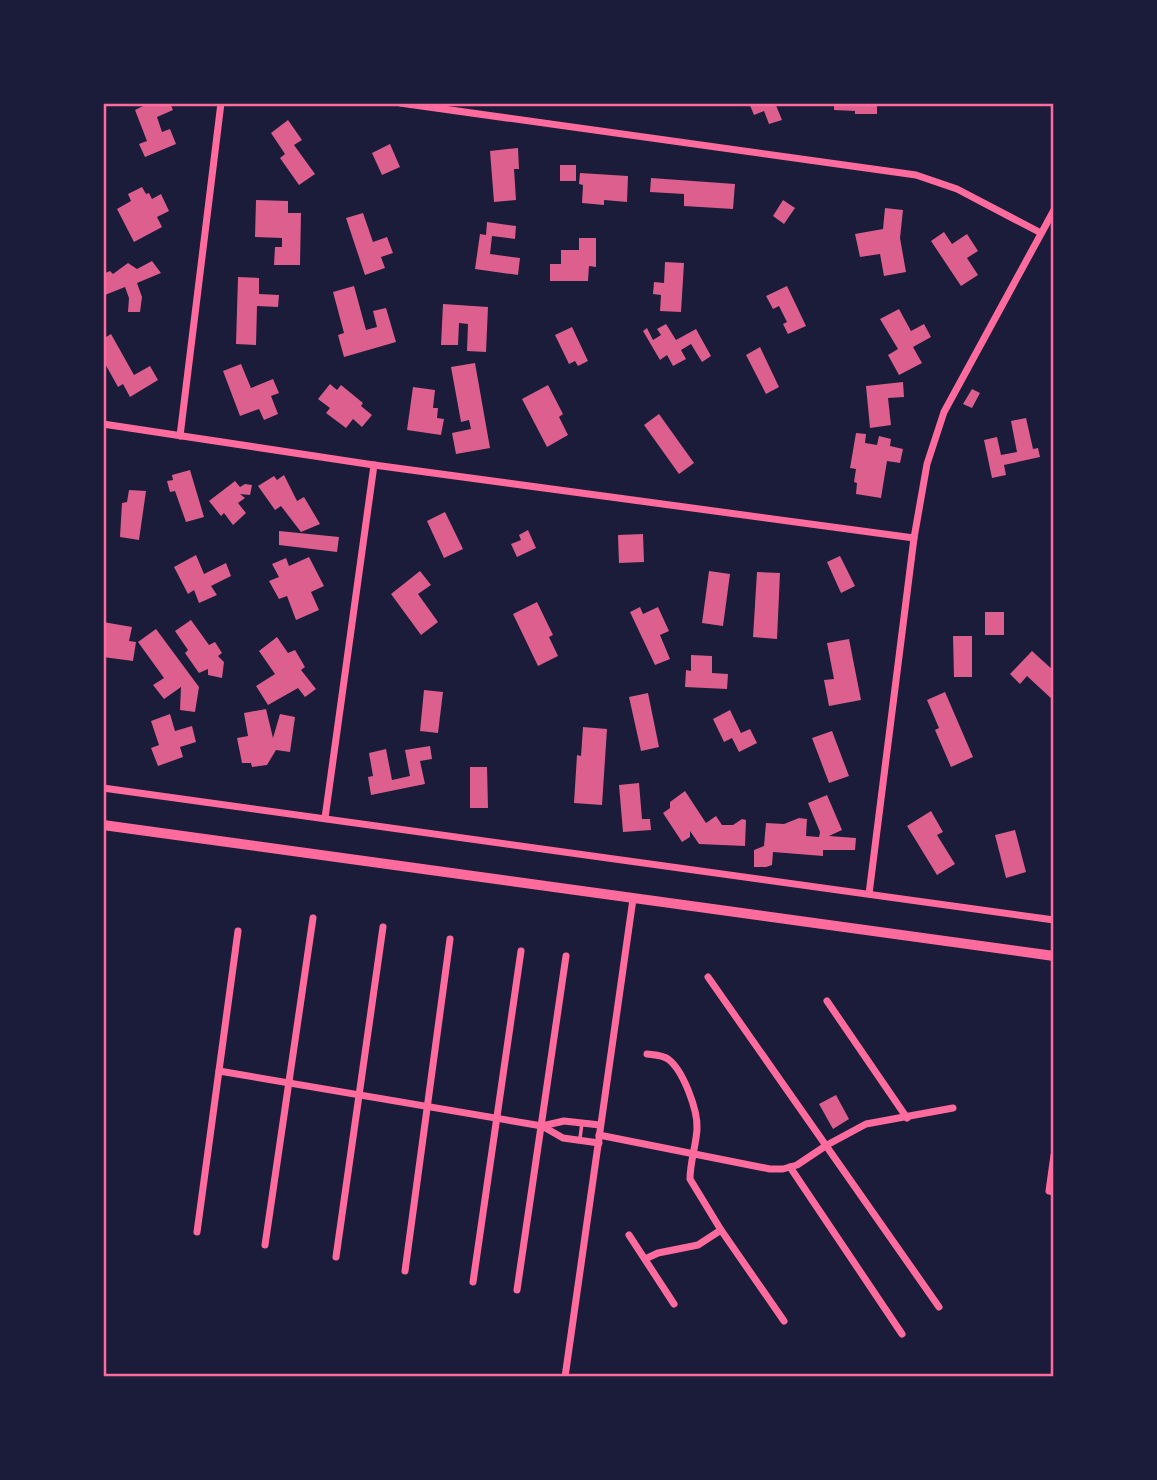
<svg xmlns="http://www.w3.org/2000/svg" width="1157" height="1480" viewBox="0 0 1157 1480" font-family="Lato,sans-serif">
  <rect width="100%" height="100%" fill="#1b1b3a"/>
  <!-- building -->
  <g fill="#dd5f8e">
    <polygon points="149,103 170,103 173,110 157,117 162,132 170,129 176,144 145,157 139,144 147,141 135,110"/>
    <polygon points="749,103 775,103 782,120 769,124 764,111 754,115"/>
    <polygon points="834,103 877,103 877,114 855,114 855,111 834,110"/>
    <polygon points="288,120 302,140 294,145 315,174 299,185 280,158 285,154 271,133"/>
    <polygon points="390,144 400,167 382,175 372,153"/>
    <polygon points="518,148 519,169 514,169 516,200 494,202 490,151"/>
    <rect x="560" y="165" width="16" height="16"/>
    <polygon points="580,173 628,176 627,202 604,200 604,205 582,203 583,185 579,184"/>
    <polygon points="651,178 735,184 733,209 684,206 684,194 650,192"/>
    <polygon points="142,187 146,194 149,193 152,199 161,194 169,211 157,217 162,227 134,242 117,209 131,201 128,194"/>
    <polygon points="256,200 288,201 288,213 301,213 300,265 274,265 275,247 282,247 282,238 255,237"/>
    <polygon points="783,200 795,208 784,224 773,216"/>
    <polygon points="885,208 903,210 900,238 906,272 884,276 880,254 860,257 855,234 883,229"/>
    <polygon points="363,213 373,242 387,237 393,253 381,257 385,268 365,275 346,218"/>
    <polygon points="487,222 516,226 515,239 492,236 490,254 520,258 518,275 475,269 480,234 486,235"/>
    <polygon points="944,232 952,244 967,234 978,251 967,258 978,275 961,286 931,241"/>
    <polygon points="579,238 596,238 596,267 589,266 588,281 550,281 550,264 561,264 561,250 579,250"/>
    <polygon points="152,261 161,273 137,283 142,297 140,312 128,312 129,298 125,287 105,295 103,274 110,271 113,274 128,263 137,269"/>
    <polygon points="665,262 684,263 681,312 660,311 661,295 653,294 654,282 664,283"/>
    <polygon points="238,277 259,278 259,294 279,295 278,307 257,306 256,345 236,344"/>
    <polygon points="354,286 366,330 377,327 373,311 386,308 396,342 344,357 338,335 344,333 333,292"/>
    <polygon points="787,286 806,326 788,334 783,324 787,322 779,306 773,309 766,296"/>
    <polygon points="443,304 488,307 486,352 467,351 468,324 459,323 458,345 441,345"/>
    <polygon points="899,309 911,331 924,324 931,337 913,347 922,363 899,375 888,355 898,349 880,319"/>
    <polygon points="666,324 676,340 696,329 711,356 702,362 691,344 681,350 686,359 673,366 667,355 660,360 643,331 647,328 653,340 661,335 657,329"/>
    <polygon points="572,327 588,361 578,366 575,361 569,364 555,335"/>
    <polygon points="111,334 134,375 150,366 158,380 130,397 123,384 118,387 103,360 103,339"/>
    <polygon points="760,347 779,387 766,394 746,355"/>
    <polygon points="475,363 490,448 456,454 452,433 471,429 469,420 461,422 451,367"/>
    <polygon points="241,364 251,388 273,379 279,393 271,396 278,414 264,420 259,409 240,416 223,371"/>
    <polygon points="903,382 904,397 888,398 891,425 870,428 866,386"/>
    <polygon points="330,384 337,390 341,385 363,403 361,406 372,415 362,427 353,419 346,428 326,413 330,408 318,399"/>
    <polygon points="548,385 563,414 559,417 568,435 547,447 522,399"/>
    <polygon points="413,387 435,390 433,408 438,408 437,418 444,419 441,435 407,430"/>
    <polygon points="972,389 980,393 972,408 963,404"/>
    <polygon points="659,414 694,463 679,474 644,425"/>
    <polygon points="1026,418 1033,449 1038,448 1040,457 1004,465 1006,475 992,478 984,440 997,437 1001,455 1017,452 1011,421"/>
    <polygon points="856,433 866,434 865,443 877,445 879,436 891,439 890,446 903,449 900,463 887,461 881,498 856,494 857,483 854,482 856,469 850,468"/>
    <polygon points="190,470 204,517 186,522 175,491 170,492 167,481 173,480 172,475"/>
    <polygon points="284,475 297,501 304,497 320,524 301,532 281,506 275,510 258,486 274,476 277,480"/>
    <polygon points="235,481 240,487 245,484 252,485 250,495 240,494 245,498 238,503 246,513 233,525 224,513 221,516 209,501"/>
    <polygon points="129,490 146,491 139,540 120,537 122,503 127,502"/>
    <polygon points="445,512 463,549 444,558 427,521"/>
    <polygon points="528,530 536,548 517,557 511,544 521,540 519,535"/>
    <polygon points="279,531 339,537 337,552 279,545"/>
    <polygon points="643,534 644,562 619,563 618,535"/>
    <polygon points="196,555 204,574 226,563 231,576 211,586 217,595 199,603 194,590 188,594 174,567"/>
    <polygon points="840,556 855,586 841,593 827,562"/>
    <polygon points="309,557 324,586 311,592 319,610 296,620 287,596 279,599 269,581 279,577 272,564 286,558 289,566"/>
    <polygon points="420,571 431,585 418,594 438,622 421,635 391,594"/>
    <polygon points="709,571 730,574 723,626 702,623"/>
    <polygon points="757,572 780,573 777,639 753,637"/>
    <polygon points="537,602 553,635 549,637 558,656 538,666 513,614"/>
    <polygon points="640,607 643,614 658,607 669,631 660,635 670,659 655,665 630,612"/>
    <rect x="985" y="612" width="19" height="23"/>
    <polygon points="191,620 209,645 215,642 222,653 218,656 224,662 222,678 208,675 208,669 199,673 185,653 188,650 175,631"/>
    <polygon points="103,622 132,627 129,641 136,642 133,661 103,657"/>
    <polygon points="156,629 199,687 195,712 180,710 181,687 164,699 153,685 164,678 138,642"/>
    <polygon points="953,636 972,636 972,677 954,677"/>
    <polygon points="277,637 288,653 295,650 305,667 301,670 316,689 305,697 298,688 268,705 256,686 275,674 259,651"/>
    <polygon points="849,639 861,700 829,706 824,680 834,679 827,643"/>
    <polygon points="1032,651 1054,671 1054,701 1027,676 1020,684 1010,674"/>
    <polygon points="691,655 712,656 712,673 728,674 727,689 685,687 686,670 691,671"/>
    <polygon points="424,690 443,692 438,733 420,731"/>
    <polygon points="945,692 973,757 951,767 935,730 939,728 927,700"/>
    <polygon points="648,693 659,747 641,751 629,697"/>
    <polygon points="266,709 273,738 280,714 295,717 290,752 276,750 267,765 252,767 251,763 242,763 237,738 248,736 244,713"/>
    <polygon points="730,710 741,733 750,729 757,743 739,752 732,738 724,742 713,719"/>
    <polygon points="170,714 175,731 192,726 196,742 180,747 183,757 158,766 151,748 159,745 151,721"/>
    <polygon points="583,727 607,729 602,805 574,803 577,755 581,756"/>
    <polygon points="832,731 849,776 829,783 812,738"/>
    <polygon points="430,746 432,759 420,761 425,784 371,795 368,777 373,776 369,753 386,749 392,780 410,776 405,750"/>
    <polygon points="470,767 487,767 488,808 470,808"/>
    <polygon points="639,783 642,819 650,819 651,830 623,832 619,785"/>
    <polygon points="685,791 706,823 716,816 722,825 733,825 742,819 746,820 745,846 699,844 690,831 690,837 682,842 663,813 670,808 670,802"/>
    <polygon points="827,795 842,830 829,836 856,838 855,850 823,850 823,856 773,852 772,865 766,867 754,867 754,850 764,846 766,823 784,824 799,818 807,819 806,836 819,837 820,832 808,803"/>
    <polygon points="931,811 943,832 937,835 955,864 937,875 907,826"/>
    <polygon points="1015,830 1026,872 1006,878 995,835"/>
    <polygon points="836,1095 849,1119 833,1129 819,1104"/>
  </g>
  <g fill="none" stroke-linecap="round" stroke-linejoin="round">
    <!-- service -->
    <polyline stroke="#ff6b9d" stroke-width="3.5" points="580,1138 582,1123"/>
    <!-- minor -->
    <g stroke="#ff6b9d" stroke-width="7">
      <polyline points="400,103 916,175 957,189 1041,233"/>
      <polyline points="103,424 374,465 914,538"/>
      <polyline points="180,436 221,103"/>
      <polyline points="103,788 1054,920"/>
      <polyline points="325,818 374,465"/>
      <polyline points="869,894 914,538 927,464 944,412 1054,210"/>
      <polyline points="708,977 939,1307"/>
      <polyline points="827,1001 907,1118"/>
      <polyline points="219,1071 542,1126 563,1138 599,1143"/>
      <polyline points="542,1126 564,1121 600,1125"/>
      <polyline points="599,1135 770,1169 783,1169 797,1165 827,1145 866,1124 953,1108"/>
      <polyline points="1054,1155 1049,1191 1054,1192"/>
      <polyline points="790,1167 902,1334"/>
      <polyline points="721,1230 784,1321"/>
      <polyline points="197,1232 238,931"/>
      <polyline points="629,1235 674,1304"/>
      <polyline points="265,1245 313,918"/>
      <polyline points="336,1257 383,927"/>
      <path d="M 645,1259 L 658,1253 L 698,1245 L 721,1230 L 690,1179 C 690,1162 696,1146 697,1129 C 698,1110 683,1070 668,1059 C 662,1055 654,1055 647,1054"/>
      <polyline points="405,1271 450,939"/>
      <polyline points="473,1282 521,951"/>
      <polyline points="517,1290 566,956"/>
      <polyline points="565,1377 633,899"/>
    </g>
    <!-- tertiary -->
    <polyline stroke="#ff6b9d" stroke-width="10" points="103,825 1054,956"/>
  </g>
  <!-- border -->
  <rect width="1157" height="1480" fill="none" stroke="#1b1b3a" stroke-width="210"/>
  <rect x="105" y="105" width="947" height="1270" fill="none" stroke="#ff6b9d" stroke-width="2.5"/>
</svg>
